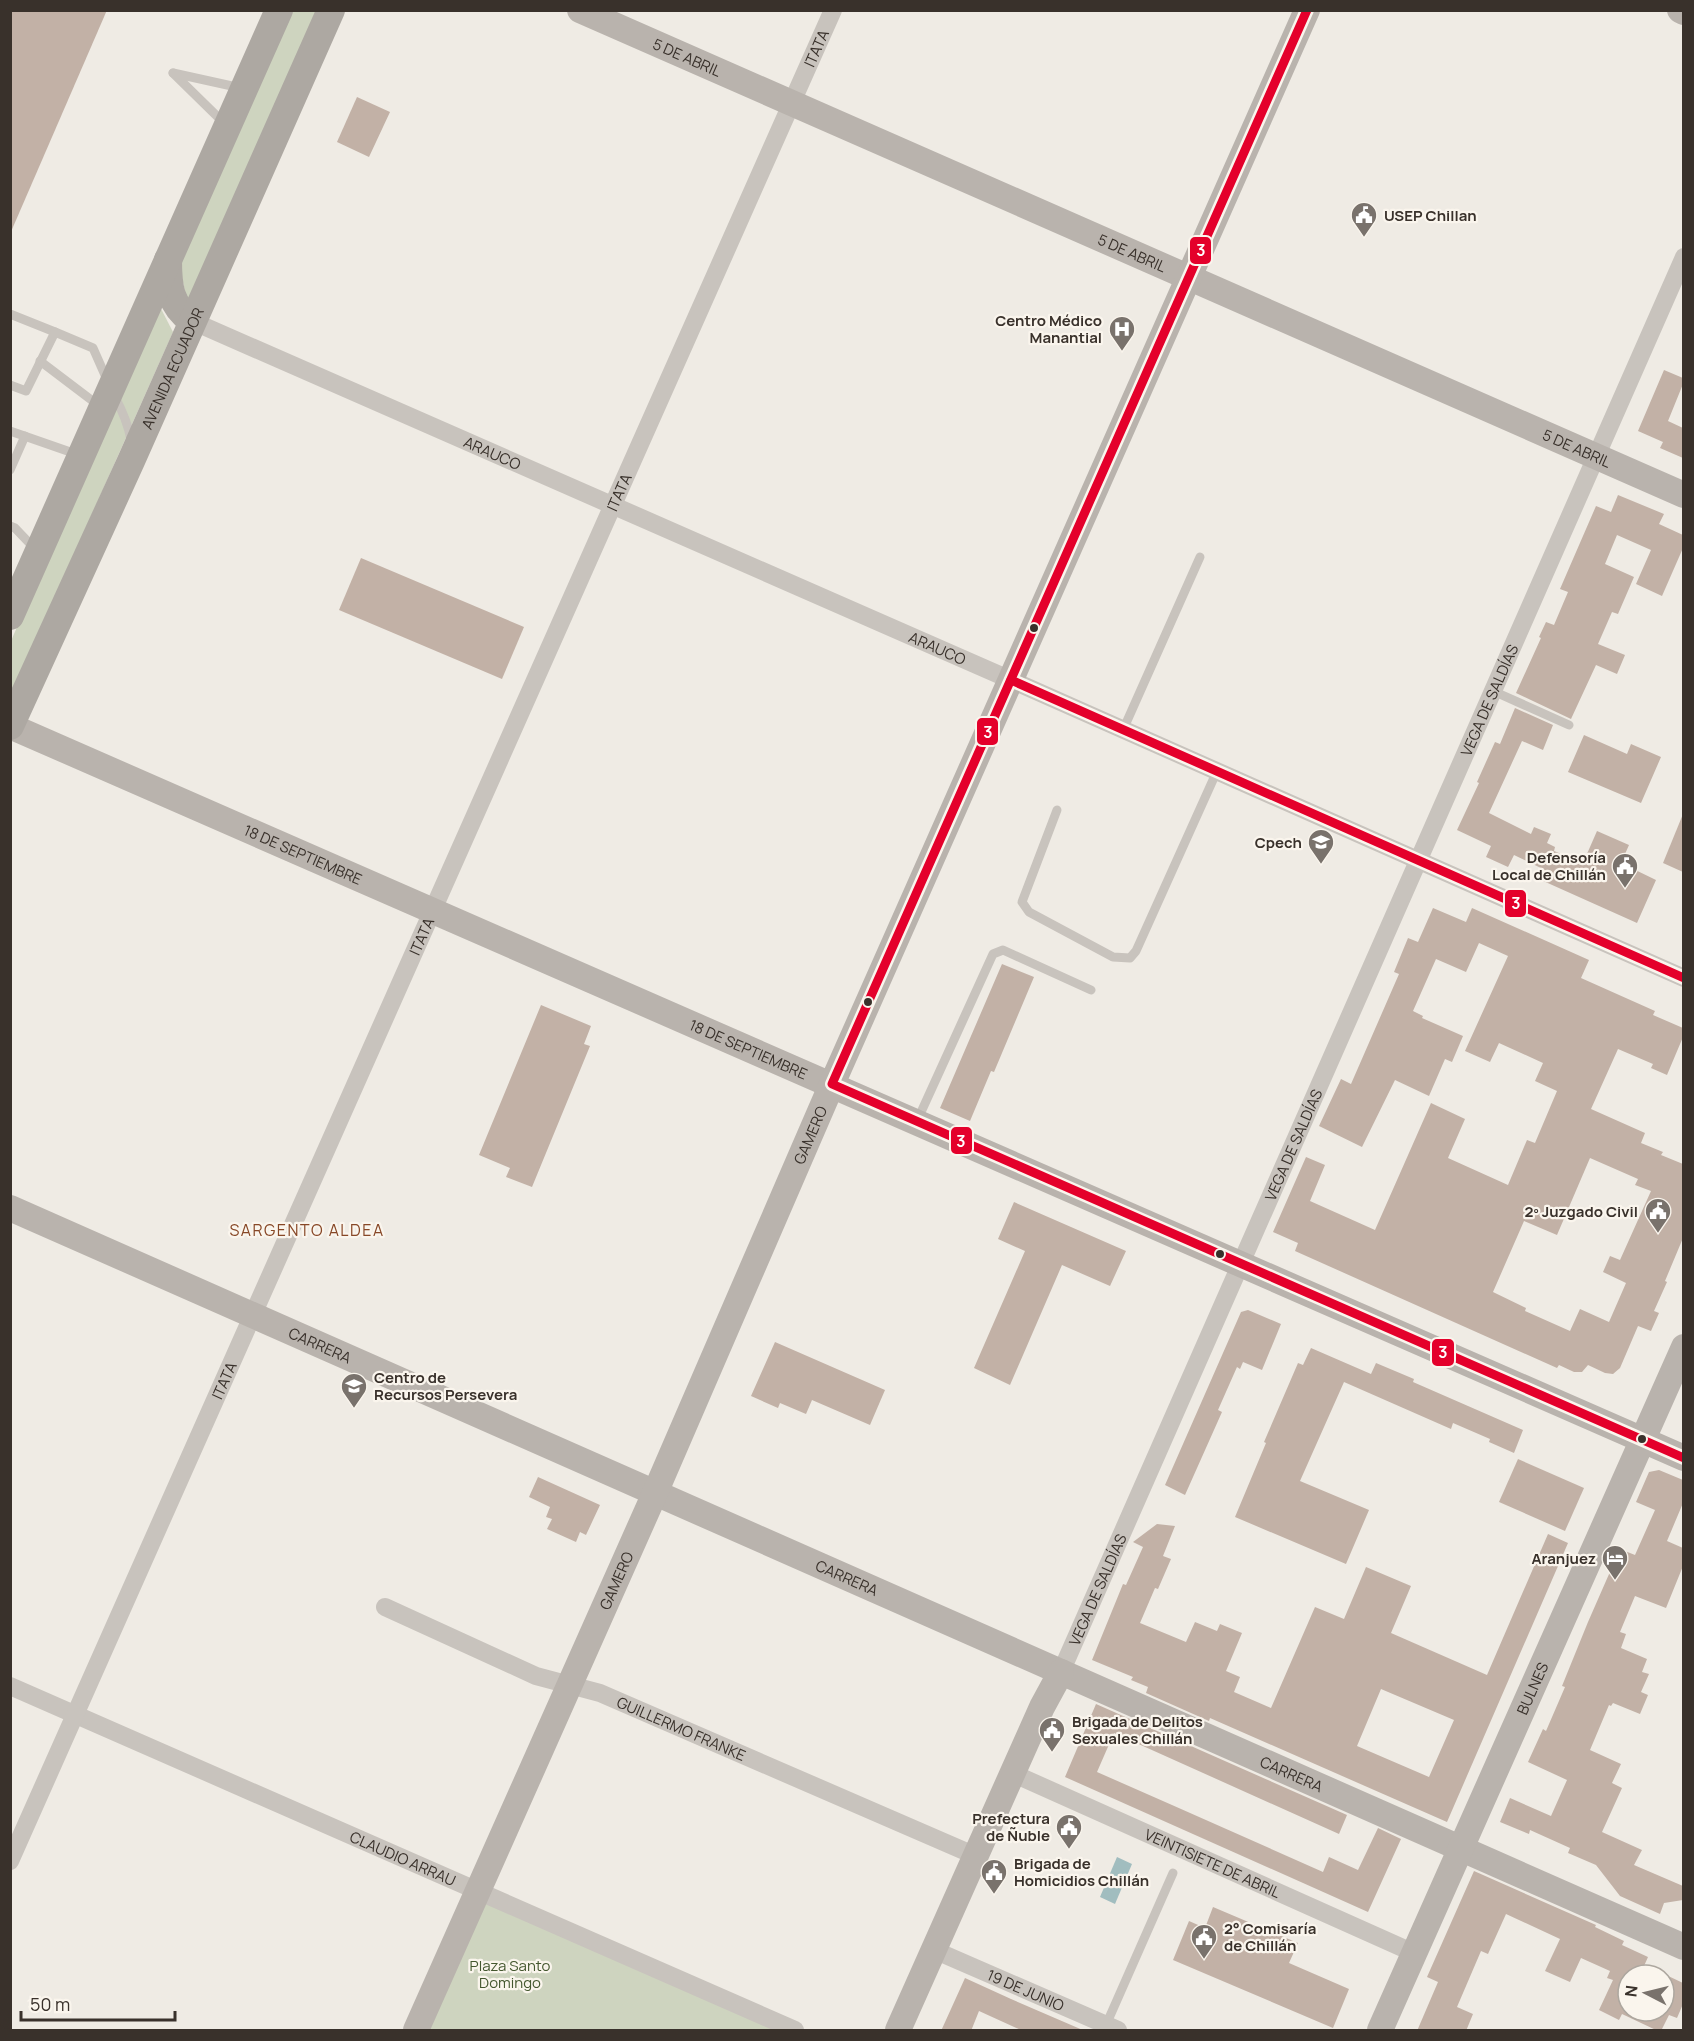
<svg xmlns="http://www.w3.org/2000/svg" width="1694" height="2041" viewBox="0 0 1694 2041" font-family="Manrope,sans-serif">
  <rect width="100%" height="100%" fill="#efebe4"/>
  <!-- green -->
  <g fill="#ced4bf">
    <polygon points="284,11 317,11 188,305 178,259"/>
    <polygon points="157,301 173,332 11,696 11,641"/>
    <polygon points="480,1900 778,2030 423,2030"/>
  </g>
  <!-- water -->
  <polygon fill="#a1bdbf" points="1117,1857 1132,1864 1115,1904 1100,1897"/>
  <!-- building -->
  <g fill="#c2b1a6" fill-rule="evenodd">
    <polygon points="10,10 107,10 10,234"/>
    <polygon points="357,97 390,112 369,157 337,142"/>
    <polygon points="1664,370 1683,378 1683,384 1668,421 1683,428 1683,458 1660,448 1663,442 1638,431"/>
    <polygon points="1618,495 1664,514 1659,524 1683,535 1683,548 1662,596 1636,584 1651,550 1617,535 1605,564 1634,577 1618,614 1612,612 1598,644 1625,655 1617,674 1596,665 1571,719 1516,693 1541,638 1539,637 1546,622 1554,625 1568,592 1560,589 1596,506 1611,512"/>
    <polygon points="361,558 524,627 502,679 339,610"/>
    <polygon points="1515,708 1553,725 1543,750 1522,741 1489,813 1531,834 1534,827 1551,834 1547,843 1555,847 1554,851 1583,863 1597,831 1629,845 1621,863 1656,880 1637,923 1541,880 1545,870 1514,855 1508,867 1486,857 1491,846 1457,830 1479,783 1477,782 1495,742 1500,744"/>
    <polygon points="1584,735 1627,754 1631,744 1661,757 1641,803 1568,772"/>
    <polygon points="1683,814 1683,872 1663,863"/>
    <path d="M 1433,908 L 1466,922 L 1472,908 L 1589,960 L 1581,978 L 1655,1011 L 1653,1015 L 1683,1028 L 1683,1037 L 1667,1075 L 1651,1068 L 1653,1064 L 1618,1049 L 1591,1109 L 1645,1133 L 1641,1143 L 1663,1152 L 1661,1155 L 1683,1164 L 1683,1238 L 1665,1281 L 1667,1282 L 1654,1311 L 1659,1313 L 1651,1331 L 1638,1326 L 1620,1368 L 1613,1374 L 1605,1373 L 1588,1365 L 1582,1372 L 1574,1372 L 1559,1365 L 1557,1368 L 1295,1251 L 1298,1243 L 1273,1232 L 1306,1157 L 1325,1165 L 1310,1201 L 1375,1230 L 1431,1103 L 1465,1119 L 1448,1158 L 1508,1185 L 1527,1140 L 1535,1143 L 1557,1091 L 1535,1081 L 1543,1063 L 1499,1043 L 1490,1062 L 1465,1051 L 1508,956 L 1479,943 L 1466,972 L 1436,959 L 1413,1011 L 1423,1016 L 1422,1018 L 1463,1036 L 1452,1062 L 1445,1059 L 1429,1096 L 1395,1080 L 1362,1147 L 1319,1126 L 1341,1079 L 1351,1084 L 1399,974 L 1394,972 L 1408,938 L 1418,942 ZM 1590,1158 L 1638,1179 L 1635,1185 L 1651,1191 L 1620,1260 L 1610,1256 L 1603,1272 L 1626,1283 L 1609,1322 L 1580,1309 L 1570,1331 L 1525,1311 L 1526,1308 L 1493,1292 L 1524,1221 L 1557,1235 Z"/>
    <polygon points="1002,964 1034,977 994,1072 991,1071 970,1121 940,1108"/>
    <polygon points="541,1005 591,1026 584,1044 590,1046 532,1187 506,1177 510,1168 479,1155"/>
    <polygon points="1014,1202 1126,1251 1110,1286 1062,1265 1010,1385 974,1368 1025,1251 998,1239"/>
    <polygon points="1248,1310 1281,1324 1262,1370 1243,1362 1240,1369 1237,1367 1218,1410 1222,1412 1185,1495 1165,1485 1241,1312"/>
    <polygon points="775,1342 885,1390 870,1425 812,1400 806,1414 780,1403 778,1408 751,1396"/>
    <polygon points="1311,1348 1371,1374 1376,1363 1414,1379 1413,1382 1523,1430 1514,1453 1489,1442 1490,1439 1453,1423 1451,1429 1344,1382 1300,1481 1369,1510 1346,1564 1235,1517 1266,1443 1264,1442 1298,1363 1303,1365"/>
    <polygon points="1518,1459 1584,1488 1565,1531 1499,1502"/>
    <polygon points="1659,1470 1683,1480 1683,1503 1667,1541 1683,1548 1683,1566 1666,1608 1635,1596 1620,1632 1626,1634 1621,1648 1647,1659 1642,1672 1649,1674 1641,1692 1648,1695 1640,1714 1613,1703 1611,1706 1609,1705 1590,1750 1621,1764 1612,1783 1622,1788 1602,1832 1642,1850 1634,1865 1683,1886 1683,1900 1664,1903 1660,1914 1620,1896 1596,1865 1568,1853 1570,1848 1530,1830 1529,1834 1500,1822 1510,1798 1551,1816 1567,1780 1528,1762 1543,1729 1546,1731 1565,1687 1562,1686 1588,1622 1620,1549 1635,1555 1655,1510 1636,1502 1649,1472"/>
    <polygon points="538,1477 600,1505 586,1535 580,1532 576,1542 547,1529 552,1519 546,1517 550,1507 529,1497"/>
    <path d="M 1157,1524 L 1175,1526 L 1163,1556 L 1171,1559 L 1158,1589 L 1155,1588 L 1140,1623 L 1186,1642 L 1195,1622 L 1217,1631 L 1220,1624 L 1242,1633 L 1226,1671 L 1240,1677 L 1234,1692 L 1271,1708 L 1315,1607 L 1344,1619 L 1366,1567 L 1411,1586 L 1391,1633 L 1487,1675 L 1548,1534 L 1568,1543 L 1447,1822 L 1210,1718 L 1209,1721 L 1146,1693 L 1148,1687 L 1131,1680 L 1133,1677 L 1092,1660 L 1123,1584 L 1126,1585 L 1143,1547 L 1133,1542 ZM 1381,1689 L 1454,1720 L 1429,1777 L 1357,1746 Z"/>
    <polygon points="1096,1704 1347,1815 1339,1834 1114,1733 1097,1772 1172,1805 1323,1872 1329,1857 1358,1870 1378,1828 1401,1839 1368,1912 1065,1777"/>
    <polygon points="1474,1871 1596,1925 1595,1927 1624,1941 1622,1945 1648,1957 1640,1975 1628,1975 1628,2011 1664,2011 1664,1974 1683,1983 1683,2004 1677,2018 1669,2015 1661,2031 1658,2031 1622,2014 1619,2020 1599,2010 1613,1980 1607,1978 1610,1971 1581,1958 1570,1982 1545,1971 1560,1939 1506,1914 1488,1954 1481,1951 1457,2007 1473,2014 1466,2031 1417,2031 1438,1982 1427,1977"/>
    <polygon points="1213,1907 1298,1943 1289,1963 1349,1989 1333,2028 1173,1960 1189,1921 1205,1928"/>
    <polygon points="965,1978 1011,1999 1085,2031 1023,2031 979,2011 971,2031 941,2031"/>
  </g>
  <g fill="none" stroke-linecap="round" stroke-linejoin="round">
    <!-- lane -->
    <g stroke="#c8c3bd" stroke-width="9">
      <polyline points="173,73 225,124"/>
      <polyline points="173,73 241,88"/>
      <polyline points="10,314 55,332 26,391 10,385"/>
      <polyline points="55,332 93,348 108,382"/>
      <polyline points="40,361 98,405"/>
      <path d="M 114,395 C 122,410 128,423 131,440"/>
      <polyline points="10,431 79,455"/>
      <polyline points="10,470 25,436"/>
      <polyline points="10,526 15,528 35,549"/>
      <polyline points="1493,691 1569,725"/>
      <polyline points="1123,730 1200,557"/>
      <polyline points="1057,810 1022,902 1029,912 1113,957 1130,958 1136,951 1217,771"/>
      <polyline points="917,1121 993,954 1003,950 1091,990"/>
      <polyline points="1106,2025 1173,1873"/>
    </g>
    <!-- street -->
    <g stroke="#c8c3bd" stroke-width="18">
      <path id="s1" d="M 192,321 L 1011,680 L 1684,978"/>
      <path id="s2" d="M 385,1607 L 536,1676 L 600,1693 L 976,1856"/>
      <path id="s3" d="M 1061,1672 L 1684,257"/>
      <path id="s4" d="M 10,1686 L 795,2030"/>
      <path id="s5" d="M 1012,1773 L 1414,1953"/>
      <path id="s6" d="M 10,1861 L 833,10"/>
      <path id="s7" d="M 934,1950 L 1118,2030"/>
    </g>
    <!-- secondary -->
    <g stroke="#b9b3ad" stroke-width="26">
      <path id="s8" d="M 580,10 L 1684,495"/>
      <polyline points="1680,10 1684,12"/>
      <path id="s9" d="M 10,726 L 1684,1458"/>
      <path id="s10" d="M 10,1208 L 1684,1947"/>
      <path id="s11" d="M 416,2030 L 655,1493 L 832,1084 L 1307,10"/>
      <polyline points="898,2030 1042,1707 1061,1672"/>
      <path id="s12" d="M 1380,2030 L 1684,1347"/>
    </g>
    <!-- primary -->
    <g stroke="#ada8a2" stroke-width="28">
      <path d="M 168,260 C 168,287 170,305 192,321"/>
      <polyline points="10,616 279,10"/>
      <path id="s13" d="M 10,726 L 131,461 L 331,10"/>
    </g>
    <!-- bus-1 casing -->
    <g stroke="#faf5ed" stroke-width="14">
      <g id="bus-1">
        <polyline points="1307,10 832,1084 1684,1458"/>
        <polyline points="1011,680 1684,978"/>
      </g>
    </g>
    <!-- bus-1 -->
    <use href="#bus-1" stroke="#e4002b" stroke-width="9"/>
  </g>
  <!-- icons -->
  <defs>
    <g id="civic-pin" transform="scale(1.35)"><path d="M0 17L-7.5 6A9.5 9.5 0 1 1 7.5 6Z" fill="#79726c" stroke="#faf5ed"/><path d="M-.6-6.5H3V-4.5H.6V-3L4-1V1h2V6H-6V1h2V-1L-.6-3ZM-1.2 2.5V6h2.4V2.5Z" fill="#fff"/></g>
    <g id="hospital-pin" transform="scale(1.35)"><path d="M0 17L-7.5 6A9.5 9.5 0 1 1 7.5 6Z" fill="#79726c" stroke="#faf5ed"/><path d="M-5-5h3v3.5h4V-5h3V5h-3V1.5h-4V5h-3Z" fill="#fff"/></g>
    <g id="university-pin" transform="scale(1.35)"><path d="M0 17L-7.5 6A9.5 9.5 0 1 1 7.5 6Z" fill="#79726c" stroke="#faf5ed"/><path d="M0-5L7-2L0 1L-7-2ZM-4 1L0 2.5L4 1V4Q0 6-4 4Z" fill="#fff"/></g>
    <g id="hotel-pin" transform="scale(1.35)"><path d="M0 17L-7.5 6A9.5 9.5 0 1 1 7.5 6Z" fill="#79726c" stroke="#faf5ed"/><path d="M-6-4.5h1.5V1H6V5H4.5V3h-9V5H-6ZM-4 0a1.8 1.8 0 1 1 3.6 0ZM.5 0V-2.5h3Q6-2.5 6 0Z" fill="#fff"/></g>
  </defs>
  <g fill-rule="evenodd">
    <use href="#civic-pin" x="1364" y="215"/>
    <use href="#hospital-pin" x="1122" y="329"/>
    <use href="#university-pin" x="1321" y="842"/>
    <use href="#civic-pin" x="1625" y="866"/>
    <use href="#civic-pin" x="1658" y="1211"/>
    <use href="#university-pin" x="354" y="1386"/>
    <use href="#hotel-pin" x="1615" y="1558"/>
    <use href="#civic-pin" x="1052" y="1730"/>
    <use href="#civic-pin" x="1069" y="1827"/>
    <use href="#civic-pin" x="994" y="1872"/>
    <use href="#civic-pin" x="1204" y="1937"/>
  </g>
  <!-- markers -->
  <g fill="#39312b" stroke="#faf5ed" stroke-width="2">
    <circle cx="1034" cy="628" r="5"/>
    <circle cx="868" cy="1002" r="5"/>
    <circle cx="1220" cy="1254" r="5"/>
    <circle cx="1642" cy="1439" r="5"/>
  </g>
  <g text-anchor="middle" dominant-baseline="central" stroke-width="4.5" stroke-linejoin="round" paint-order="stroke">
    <!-- street labels -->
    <g font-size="15" fill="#39312b" stroke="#faf5ed">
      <text stroke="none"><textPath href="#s6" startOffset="1984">ITATA</textPath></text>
      <text stroke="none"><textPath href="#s8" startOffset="117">5 DE ABRIL</textPath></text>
      <text stroke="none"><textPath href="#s8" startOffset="603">5 DE ABRIL</textPath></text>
      <text stroke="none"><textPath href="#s13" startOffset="393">AVENIDA ECUADOR</textPath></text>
      <text stroke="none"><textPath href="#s8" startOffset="1089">5 DE ABRIL</textPath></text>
      <text stroke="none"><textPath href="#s1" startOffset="328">ARAUCO</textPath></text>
      <text stroke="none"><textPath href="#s6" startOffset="1498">ITATA</textPath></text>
      <text stroke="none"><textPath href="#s1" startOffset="814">ARAUCO</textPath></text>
      <text stroke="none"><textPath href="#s3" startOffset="1062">VEGA DE SALDÍAS</textPath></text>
      <text stroke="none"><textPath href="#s9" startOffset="320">18 DE SEPTIEMBRE</textPath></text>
      <text stroke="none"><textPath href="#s6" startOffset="1012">ITATA</textPath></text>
      <text stroke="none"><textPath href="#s9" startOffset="806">18 DE SEPTIEMBRE</textPath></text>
      <text stroke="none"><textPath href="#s11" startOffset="978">GAMERO</textPath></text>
      <text stroke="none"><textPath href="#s3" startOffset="576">VEGA DE SALDÍAS</textPath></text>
      <text stroke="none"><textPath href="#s10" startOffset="339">CARRERA</textPath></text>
      <text stroke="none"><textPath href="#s6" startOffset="526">ITATA</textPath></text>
      <text stroke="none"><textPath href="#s10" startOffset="915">CARRERA</textPath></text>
      <text stroke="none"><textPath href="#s11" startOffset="492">GAMERO</textPath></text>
      <text stroke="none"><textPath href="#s3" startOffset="90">VEGA DE SALDÍAS</textPath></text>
      <text stroke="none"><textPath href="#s12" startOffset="374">BULNES</textPath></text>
      <text stroke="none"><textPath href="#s2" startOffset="321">GUILLERMO FRANKE</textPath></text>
      <text stroke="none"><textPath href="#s10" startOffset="1401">CARRERA</textPath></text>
      <text stroke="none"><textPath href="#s4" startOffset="429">CLAUDIO ARRAU</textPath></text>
      <text stroke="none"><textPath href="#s5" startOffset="220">VEINTISIETE DE ABRIL</textPath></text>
      <text stroke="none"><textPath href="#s7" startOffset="100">19 DE JUNIO</textPath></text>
    </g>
    <!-- poi labels -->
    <g font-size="15" font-weight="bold" fill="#39312b" stroke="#faf5ed" text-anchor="end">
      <text x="1384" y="215" text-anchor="start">USEP Chillan</text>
      <text x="1102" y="320">Centro Médico<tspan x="1102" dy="17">Manantial</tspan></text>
      <text x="1302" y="842">Cpech</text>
      <text x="1606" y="857">Defensoría<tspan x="1606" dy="17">Local de Chillán</tspan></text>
      <text x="1638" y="1211">2º Juzgado Civil</text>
      <text x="374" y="1377" text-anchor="start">Centro de<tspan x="374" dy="17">Recursos Persevera</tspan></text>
      <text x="1596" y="1558">Aranjuez</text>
      <text x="1072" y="1721" text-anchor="start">Brigada de Delitos<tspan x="1072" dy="17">Sexuales Chillán</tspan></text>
      <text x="1050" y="1818">Prefectura<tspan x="1050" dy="17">de Ñuble</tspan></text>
      <text x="1014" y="1863" text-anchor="start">Brigada de<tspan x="1014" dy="17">Homicidios Chillán</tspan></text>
      <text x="1224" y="1928" text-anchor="start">2° Comisaría<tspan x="1224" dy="17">de Chillán</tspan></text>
    </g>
    <!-- park labels -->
    <g font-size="15" fill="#44572f" stroke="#faf5ed">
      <text x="510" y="1965">Plaza Santo<tspan x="510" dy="17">Domingo</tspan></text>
    </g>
    <!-- neighbourhood labels -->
    <g font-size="16" letter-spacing="1.5" fill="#874726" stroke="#faf5ed">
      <text x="307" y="1230">SARGENTO ALDEA</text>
    </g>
  </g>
  <g stroke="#faf5ed" stroke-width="2">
    <rect x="1189" y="236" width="23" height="29" rx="6" fill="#e4002b"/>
    <rect x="976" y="717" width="23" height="29" rx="6" fill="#e4002b"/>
    <rect x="1504" y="889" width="23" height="29" rx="6" fill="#e4002b"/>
    <rect x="950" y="1126" width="23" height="29" rx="6" fill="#e4002b"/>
    <rect x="1431" y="1338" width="24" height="29" rx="6" fill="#e4002b"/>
  </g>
  <g font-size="16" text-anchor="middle" font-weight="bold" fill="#fff">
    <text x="1201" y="256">3</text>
    <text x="988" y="738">3</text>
    <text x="1516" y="909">3</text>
    <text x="961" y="1147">3</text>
    <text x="1443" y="1358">3</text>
  </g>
  <!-- border -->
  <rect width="1694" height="2041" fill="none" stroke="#39312b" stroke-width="24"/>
  <!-- north arrow -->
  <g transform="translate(1646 1993) rotate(277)"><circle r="28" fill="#faf5ed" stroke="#ada79f" stroke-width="1.5"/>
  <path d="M0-4.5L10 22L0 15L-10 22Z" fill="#79726c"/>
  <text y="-9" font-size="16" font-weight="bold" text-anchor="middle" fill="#39312b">N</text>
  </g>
  <!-- scale -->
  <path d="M21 2011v9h154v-9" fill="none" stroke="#39312b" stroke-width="3"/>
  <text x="30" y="2011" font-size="18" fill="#39312b" stroke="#faf5ed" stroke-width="4.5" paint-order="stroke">50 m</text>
</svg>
